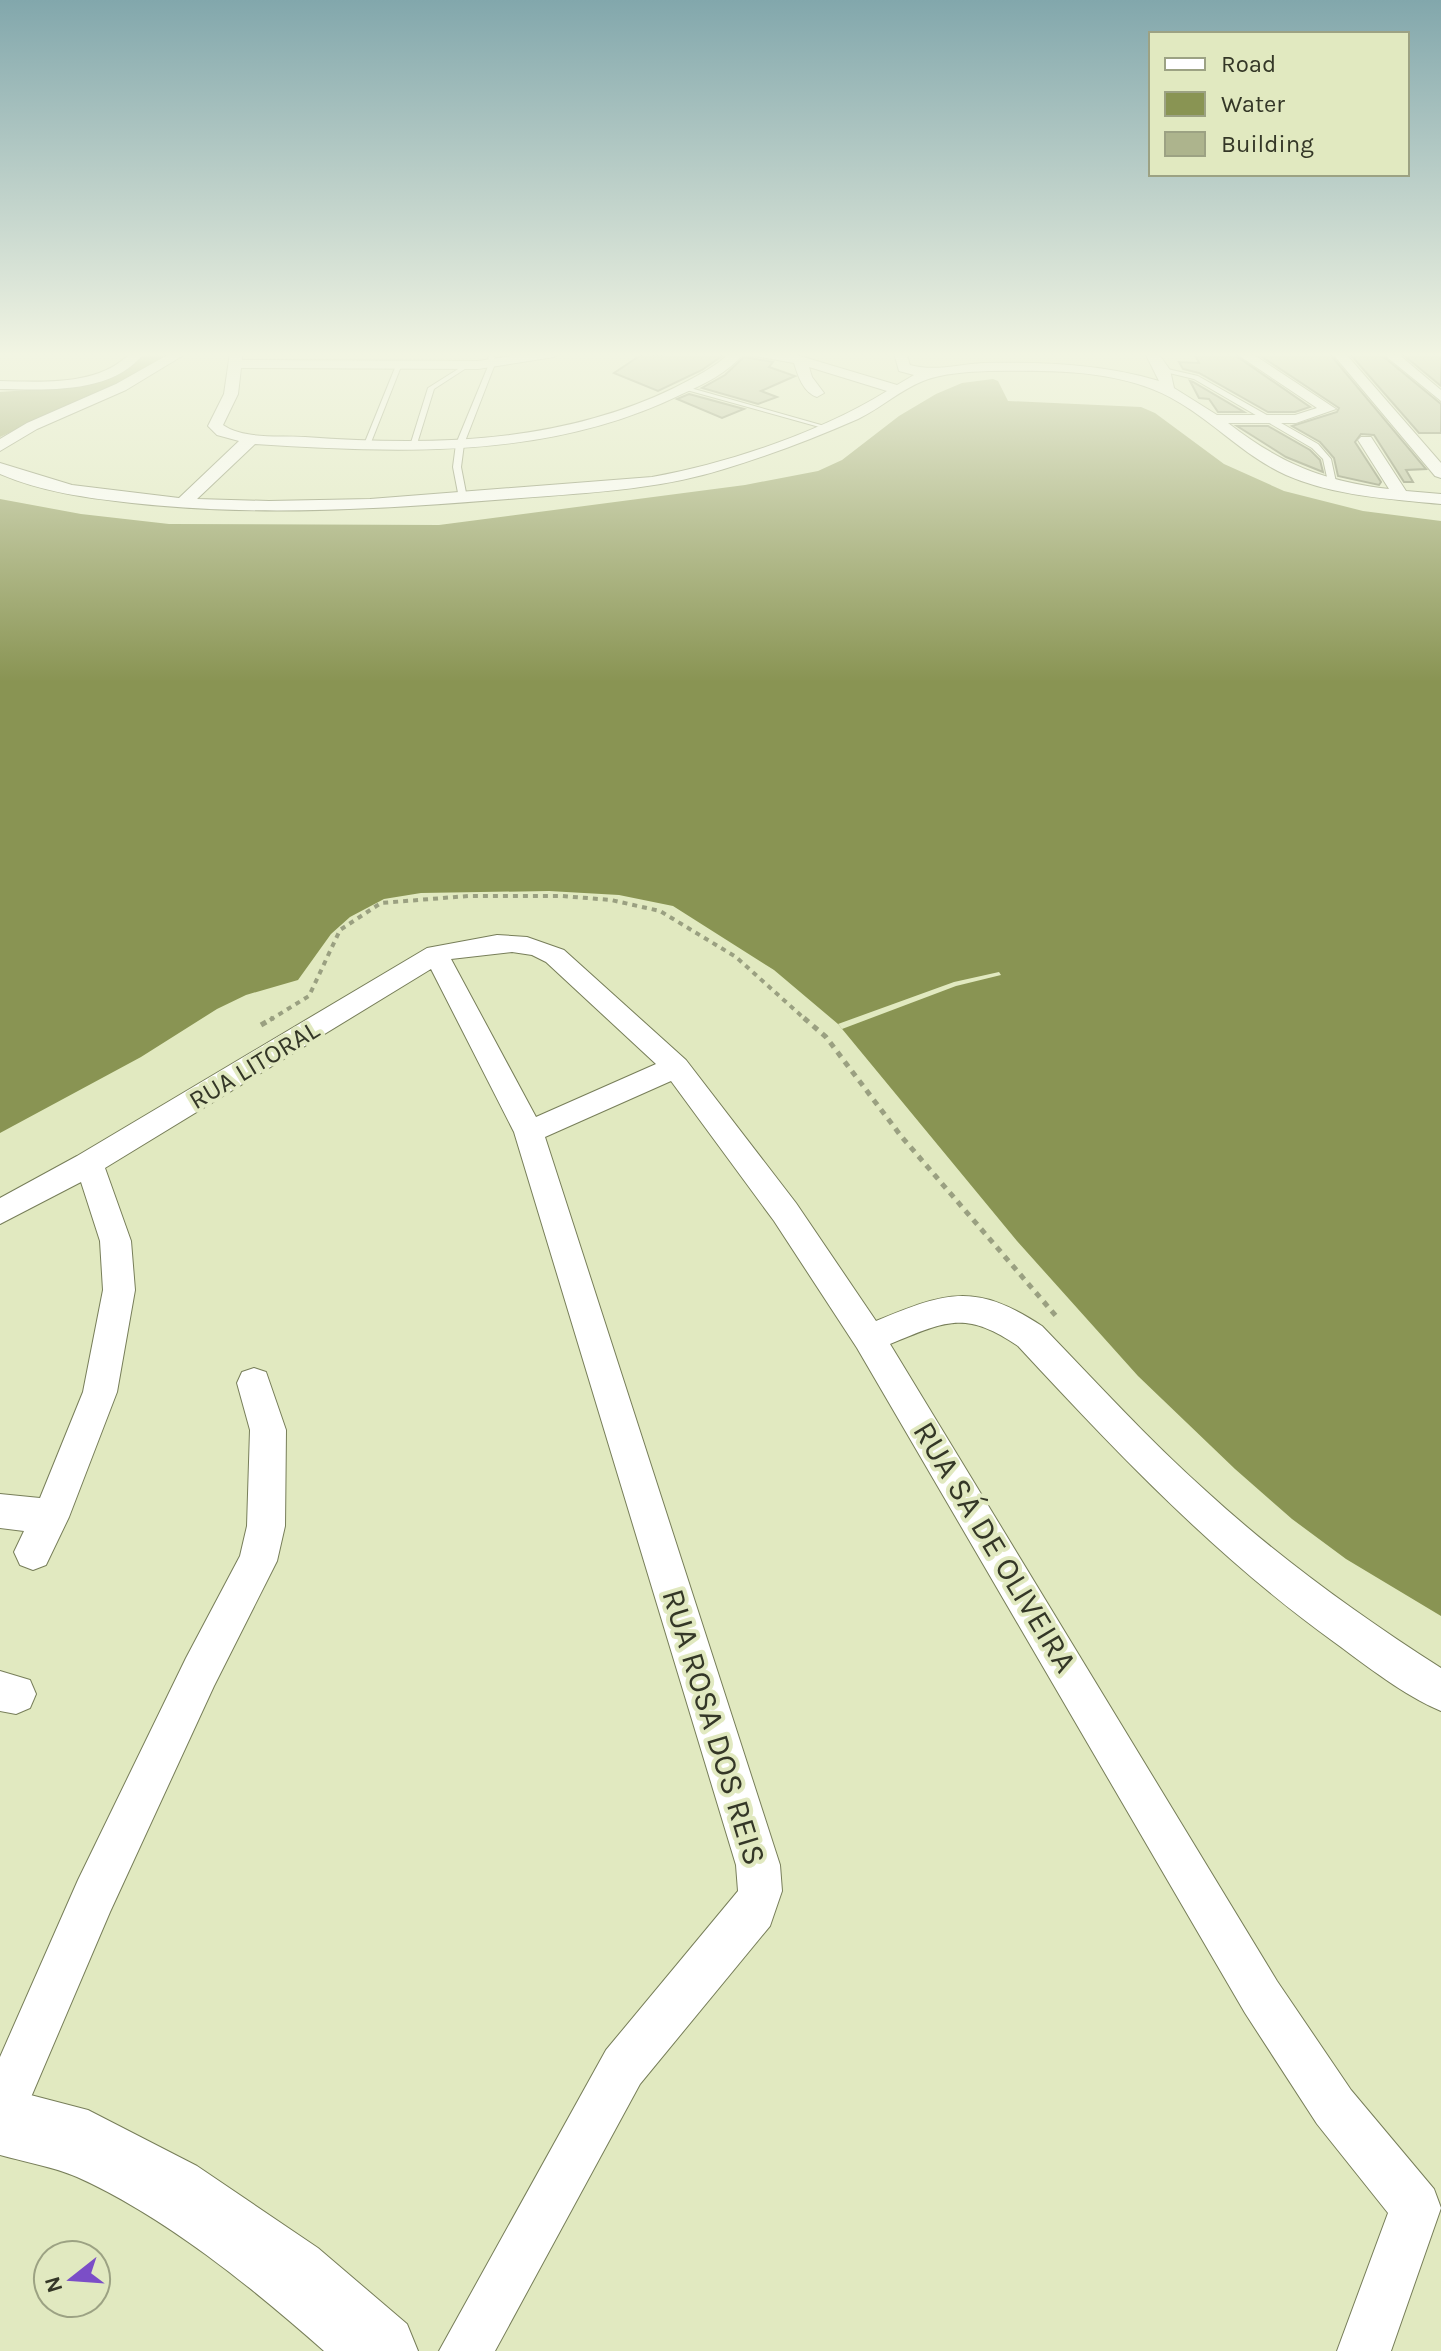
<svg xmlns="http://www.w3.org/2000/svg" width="1441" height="2351" viewBox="0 0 1441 2351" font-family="Karla,sans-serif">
  <rect width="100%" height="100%" fill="#e1e9c0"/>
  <!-- water -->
  <g fill="#899453">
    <polygon points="993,379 998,381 1008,401 1141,407 1155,413 1224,464 1284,491 1363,511 1441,521 1441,1616 1346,1559 1292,1519 1235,1469 1138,1376 1017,1241 838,1024 774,970 673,906 619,895 549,891 421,893 384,899 350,917 331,934 298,980 246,995 217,1009 141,1057 0,1133 0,499 81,514 169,524 439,525 745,485 818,471 842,460 899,416 936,394 962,383"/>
    <polygon points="81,386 103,389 0,437 0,392"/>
  </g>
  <!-- pier -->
  <polygon fill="#e1e9c0" points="999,972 1001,975 956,986 842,1029 838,1024 954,982"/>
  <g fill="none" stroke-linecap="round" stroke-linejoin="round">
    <!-- river -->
    <path fill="#899453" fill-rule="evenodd" d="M 141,353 L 171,353 C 158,370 103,399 83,394 L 79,388 L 83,382 Z"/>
  </g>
  <!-- building -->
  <g fill="#adb48d" stroke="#686f4b" stroke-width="2">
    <polygon points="644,353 661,356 666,353 725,354 702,370 658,391 614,373"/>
    <polygon points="1194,353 1232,353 1310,407 1295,412 1268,412 1199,373 1183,369 1179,362 1199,363"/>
    <polygon points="1256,353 1329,353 1426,469 1406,470 1413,482 1404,482 1374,435 1361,434 1355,442 1381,482 1379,485 1338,476 1334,458 1320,442 1292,426 1337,412 1339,408"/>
    <polygon points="1349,353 1379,353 1441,404 1441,433 1419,433"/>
    <polygon points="1401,353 1441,353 1441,386"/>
    <polygon points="744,357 773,362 769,367 795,376 761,391 777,397 758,404 702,388 725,375"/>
    <polygon points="1190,381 1193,382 1244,412 1218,412 1209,399 1199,398"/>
    <polygon points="689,394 744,409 722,418 677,399"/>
    <polygon points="1237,426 1268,426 1310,450 1320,460 1323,472 1286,457"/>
  </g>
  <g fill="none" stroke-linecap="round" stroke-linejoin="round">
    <!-- service casing -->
    <g stroke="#777e59" stroke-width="2">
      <g id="service">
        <polygon points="488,353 494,353 495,364 464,444 461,467 467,498 463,500 459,498 453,467 456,444 489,364"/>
        <polygon points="397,363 402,364 370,445 363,447"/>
        <polygon points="466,364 471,365 434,389 416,447 409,449 428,388"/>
        <polygon points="1163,368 1198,376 1318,444 1331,459 1336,482 1332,484 1328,482 1323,459 1312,448 1194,379 1161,371"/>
        <polygon points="683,387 687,387 828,427 823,428 683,389"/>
      </g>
    </g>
    <!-- minor casing -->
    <g stroke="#777e59" stroke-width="2">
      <g id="minor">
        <path d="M 130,353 L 144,353 C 113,394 47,390 0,389 L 0,381 C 41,382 101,386 130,353 Z"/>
        <polygon points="171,353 187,353 126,390 37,429 0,451 0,439 27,423 116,384"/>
        <path d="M 230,353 L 242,353 L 242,360 L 478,361 L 531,353 L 561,353 L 554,357 L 478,369 L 241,368 L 238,394 L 223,425 C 245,440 279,435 305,437 C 430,446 559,444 674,388 C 693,378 714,368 730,353 L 800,356 L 897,385 L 914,375 L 899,371 L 894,353 L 906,353 L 910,365 C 935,372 959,364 984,363 C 1043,362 1103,364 1159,381 L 1145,353 L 1158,353 L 1170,370 L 1174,388 L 1217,415 L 1295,415 L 1317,408 L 1235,353 L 1251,353 L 1336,409 L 1296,423 L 1228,423 C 1281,464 1323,481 1389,489 L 1358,440 L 1361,437 L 1371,437 L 1406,491 L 1441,494 L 1441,504 C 1389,499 1334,496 1286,475 C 1246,457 1217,425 1180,403 C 1126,369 1052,370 989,371 C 967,372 943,373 923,381 C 900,390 881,408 858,419 C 815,438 770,455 724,469 C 654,491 581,493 508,499 C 383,509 257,517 132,503 C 87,498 42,492 0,474 L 0,463 L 72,485 L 179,498 L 239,441 L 217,435 L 208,426 L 224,394 ZM 743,354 L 794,363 C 798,376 803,392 817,397 L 824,393 L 812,377 L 809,367 L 887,391 C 821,432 729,463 652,477 L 370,499 L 269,501 L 197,499 L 255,444 C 399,453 548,460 682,394 C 704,384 728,373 743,354 Z"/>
        <polygon points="1332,353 1345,353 1441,463 1441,478 1435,476"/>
        <polygon points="1382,353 1397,353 1441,390 1441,401"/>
        <path d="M 497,935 L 527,937 L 564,950 L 686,1060 L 796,1203 L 876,1321 C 946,1292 975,1282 1042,1326 C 1096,1382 1148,1439 1206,1491 C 1278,1557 1358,1615 1441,1668 L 1441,1711 C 1403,1695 1367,1666 1334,1642 C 1215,1556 1117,1453 1018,1346 C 965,1310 946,1321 890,1344 L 1277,1981 L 1351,2090 L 1434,2189 L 1441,2208 L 1391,2351 L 1337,2351 L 1388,2213 L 1317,2124 L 1245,2013 L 857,1348 L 774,1221 L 671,1081 L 545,1137 L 780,1865 L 782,1891 L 770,1926 L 640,2084 L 495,2351 L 439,2351 L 606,2050 L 738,1891 L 736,1865 L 514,1132 L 431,969 L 105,1168 L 131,1241 L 135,1290 L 117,1392 L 69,1517 L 46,1565 L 33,1570 L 20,1565 L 14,1552 L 24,1531 L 0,1528 L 0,1494 L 40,1498 L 83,1392 L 103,1290 L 100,1241 L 81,1182 L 0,1224 L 0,1198 L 77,1156 L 427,948 ZM 512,952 L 532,955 L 546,962 L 656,1064 L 536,1117 L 451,959 Z"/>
        <polygon points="254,1368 266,1372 286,1430 285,1526 277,1561 214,1686 110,1912 17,2130 0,2137 0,2057 78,1880 186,1658 240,1556 247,1526 250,1430 237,1383 242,1372"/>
        <polygon points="0,1671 30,1680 36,1694 30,1708 16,1714 0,1711"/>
      </g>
    </g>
    <!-- secondary casing -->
    <g stroke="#777e59" stroke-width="2">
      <path id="secondary" d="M 0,2087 L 88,2110 L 197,2166 L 318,2248 L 407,2324 L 418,2351 L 324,2351 C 253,2288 164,2216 77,2177 C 54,2167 25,2162 0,2155 Z"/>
    </g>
    <!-- path-far1 -->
    <polyline stroke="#9aa081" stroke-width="4" stroke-dasharray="5 5" stroke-linecap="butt" points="270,1020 309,996 340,930 381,903 468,896 562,896 611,900 660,911 736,957 806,1020"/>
    <!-- path -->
    <g stroke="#9aa081" stroke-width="5" stroke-dasharray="6 6" stroke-linecap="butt">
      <polyline points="804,1018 826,1037 901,1136 1056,1316"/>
      <polyline points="261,1025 273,1018"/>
    </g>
    <!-- service -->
    <use href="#service" fill="#fff" fill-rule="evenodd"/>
    <!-- minor -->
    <use href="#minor" fill="#fff" fill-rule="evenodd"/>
    <!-- secondary -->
    <use href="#secondary" fill="#fff" fill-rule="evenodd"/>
  </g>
  <!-- sky -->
  <linearGradient id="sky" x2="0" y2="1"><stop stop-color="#82a7ac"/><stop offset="0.52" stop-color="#f2f5e3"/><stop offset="1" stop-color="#f2f5e3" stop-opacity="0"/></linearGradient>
  <rect width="1441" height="682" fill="url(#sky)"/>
  <g text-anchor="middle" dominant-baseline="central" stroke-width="8" stroke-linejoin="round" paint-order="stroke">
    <!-- street labels -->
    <g font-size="26" fill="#343727" stroke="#e1e9c0">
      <text transform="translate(254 1065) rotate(-31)">RUA LITORAL</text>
    </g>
    <!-- near-street labels -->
    <g font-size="32" fill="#343727" stroke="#e1e9c0">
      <text transform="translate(995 1547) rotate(59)">RUA SÁ DE OLIVEIRA</text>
      <text transform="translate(714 1727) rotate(73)">RUA ROSA DOS REIS</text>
    </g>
  </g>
  <!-- legend -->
  <rect x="1149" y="32" width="260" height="144" fill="#e1e9c0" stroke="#9ca283" stroke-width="2"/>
  <rect x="1165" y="58" width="40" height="12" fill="#ffffff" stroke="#9ca283" stroke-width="2"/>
  <text x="1221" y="72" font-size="24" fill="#343727">Road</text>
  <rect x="1165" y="92" width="40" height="24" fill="#899453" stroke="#9ca283" stroke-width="2"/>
  <text x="1221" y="112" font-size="24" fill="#343727">Water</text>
  <rect x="1165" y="132" width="40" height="24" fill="#adb48d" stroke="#9ca283" stroke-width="2"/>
  <text x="1221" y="152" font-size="24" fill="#343727">Building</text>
  <!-- north arrow -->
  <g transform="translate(72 2279) rotate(253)"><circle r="38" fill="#e1e9c0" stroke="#9ca283" stroke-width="2"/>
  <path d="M0-6L14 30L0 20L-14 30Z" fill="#7b4ec7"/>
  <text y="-12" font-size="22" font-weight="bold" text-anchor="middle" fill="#343727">N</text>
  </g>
</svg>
